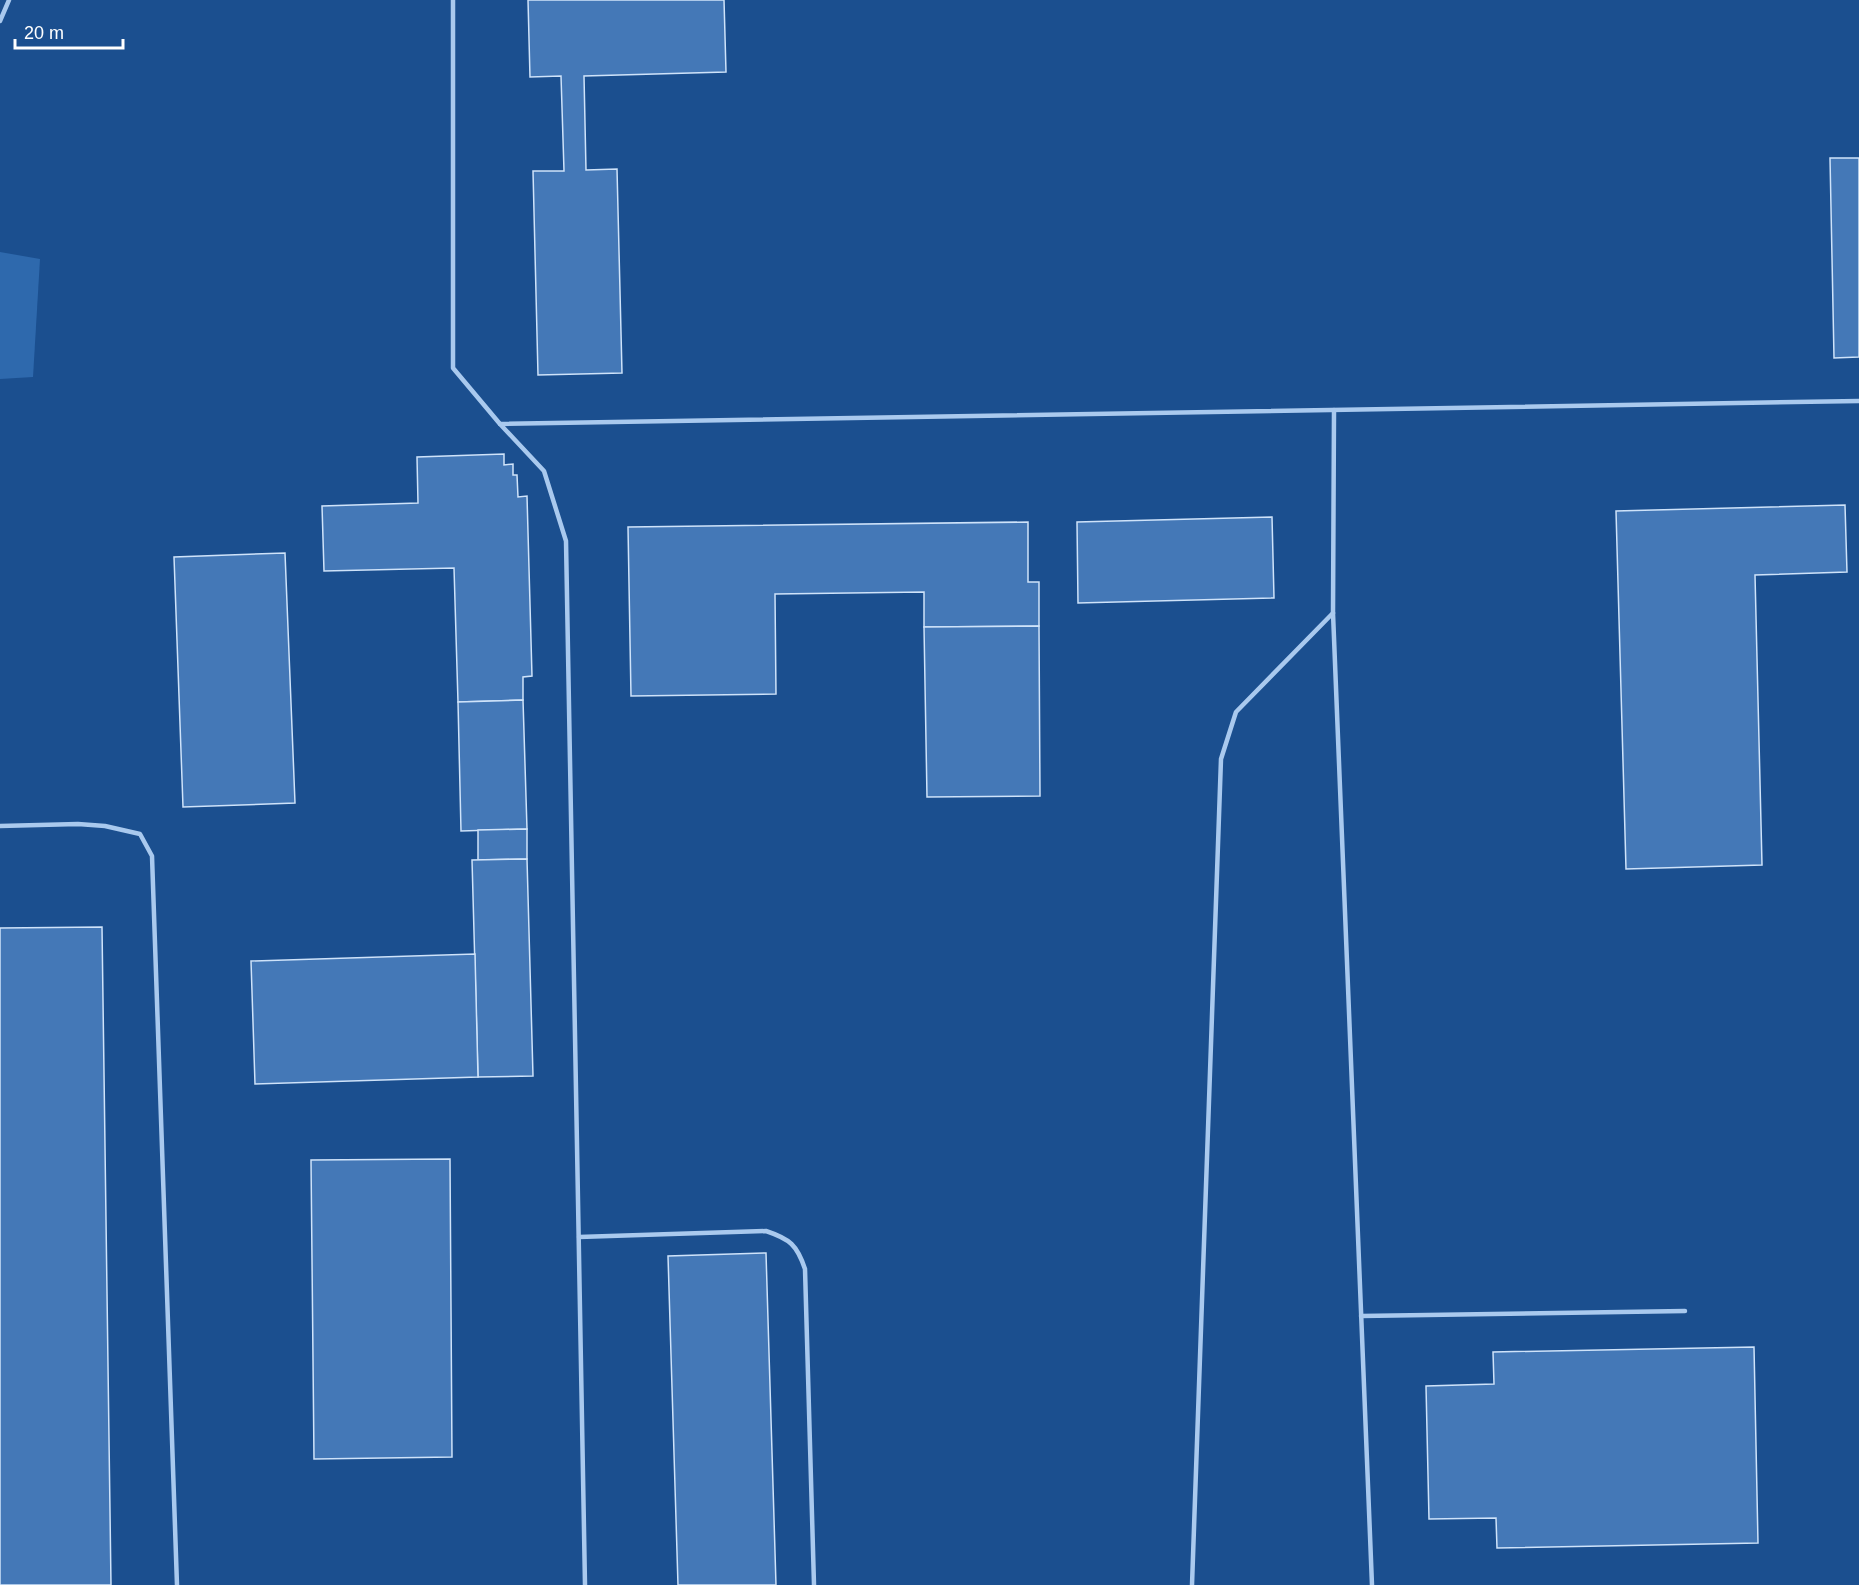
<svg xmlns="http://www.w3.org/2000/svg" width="1859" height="1585" viewBox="0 0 1859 1585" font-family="Helvetica,sans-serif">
  <rect width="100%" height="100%" fill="#1b4f8f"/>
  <!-- green -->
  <polygon fill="#2e69ad" points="0,252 40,259 33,377 0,379"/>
  <!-- building -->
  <g fill="#4478b7" stroke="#cfe3fa" stroke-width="1.5">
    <polygon points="528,0 724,0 726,72 584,76 586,170 617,169 622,373 538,375 533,171 564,171 561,76 530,77"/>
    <polygon points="1830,158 1859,158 1859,357 1834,358"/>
    <polygon points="504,454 504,465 513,464 513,475 517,475 518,497 527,496 532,676 523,677 523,700 458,702 454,568 324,571 322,506 418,503 417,457"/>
    <polygon points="1845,505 1847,572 1755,575 1762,865 1626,869 1616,511"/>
    <polygon points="1272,517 1274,598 1078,603 1077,522"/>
    <polygon points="1028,522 1028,582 1039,582 1039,626 924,627 924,592 775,594 776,694 631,696 628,527"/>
    <polygon points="285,553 295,803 183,807 174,557"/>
    <polygon points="1039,626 1040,796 927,797 924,627"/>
    <polygon points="523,700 527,829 461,831 458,702"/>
    <polygon points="527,829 527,859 478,860 478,830"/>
    <polygon points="527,859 533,1076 478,1077 472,860"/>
    <polygon points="102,927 111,1585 0,1585 0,928"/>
    <polygon points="475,954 478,1077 255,1084 251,961"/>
    <polygon points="450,1159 452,1457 314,1459 311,1160"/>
    <polygon points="766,1253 776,1585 678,1585 668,1256"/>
    <polygon points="1754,1347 1758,1543 1497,1548 1496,1518 1429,1519 1426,1386 1494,1384 1493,1352"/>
  </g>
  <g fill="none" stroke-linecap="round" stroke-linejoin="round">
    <!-- lane -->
    <g stroke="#a9c9ee" stroke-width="4.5">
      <polyline points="453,0 453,368 500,424 544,471 566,541 585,1585"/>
      <polyline points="0,21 9,0"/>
      <polyline points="1334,410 1333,613 1372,1585"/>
      <polyline points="500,424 1859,401"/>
      <polyline points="0,826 78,824 105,826 140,834 152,856 177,1585"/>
      <path d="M 579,1237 L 766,1231 C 790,1239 797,1245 805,1269 L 814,1585"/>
      <polyline points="1361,1316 1685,1311"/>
      <polyline points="1192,1585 1221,759 1236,712 1333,613"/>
    </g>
  </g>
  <!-- scale -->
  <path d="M15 39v9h108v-9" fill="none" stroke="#ffffff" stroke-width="3"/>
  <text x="24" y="39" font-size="18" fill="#ffffff" stroke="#1b4f8f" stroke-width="4.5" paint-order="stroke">20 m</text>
</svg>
